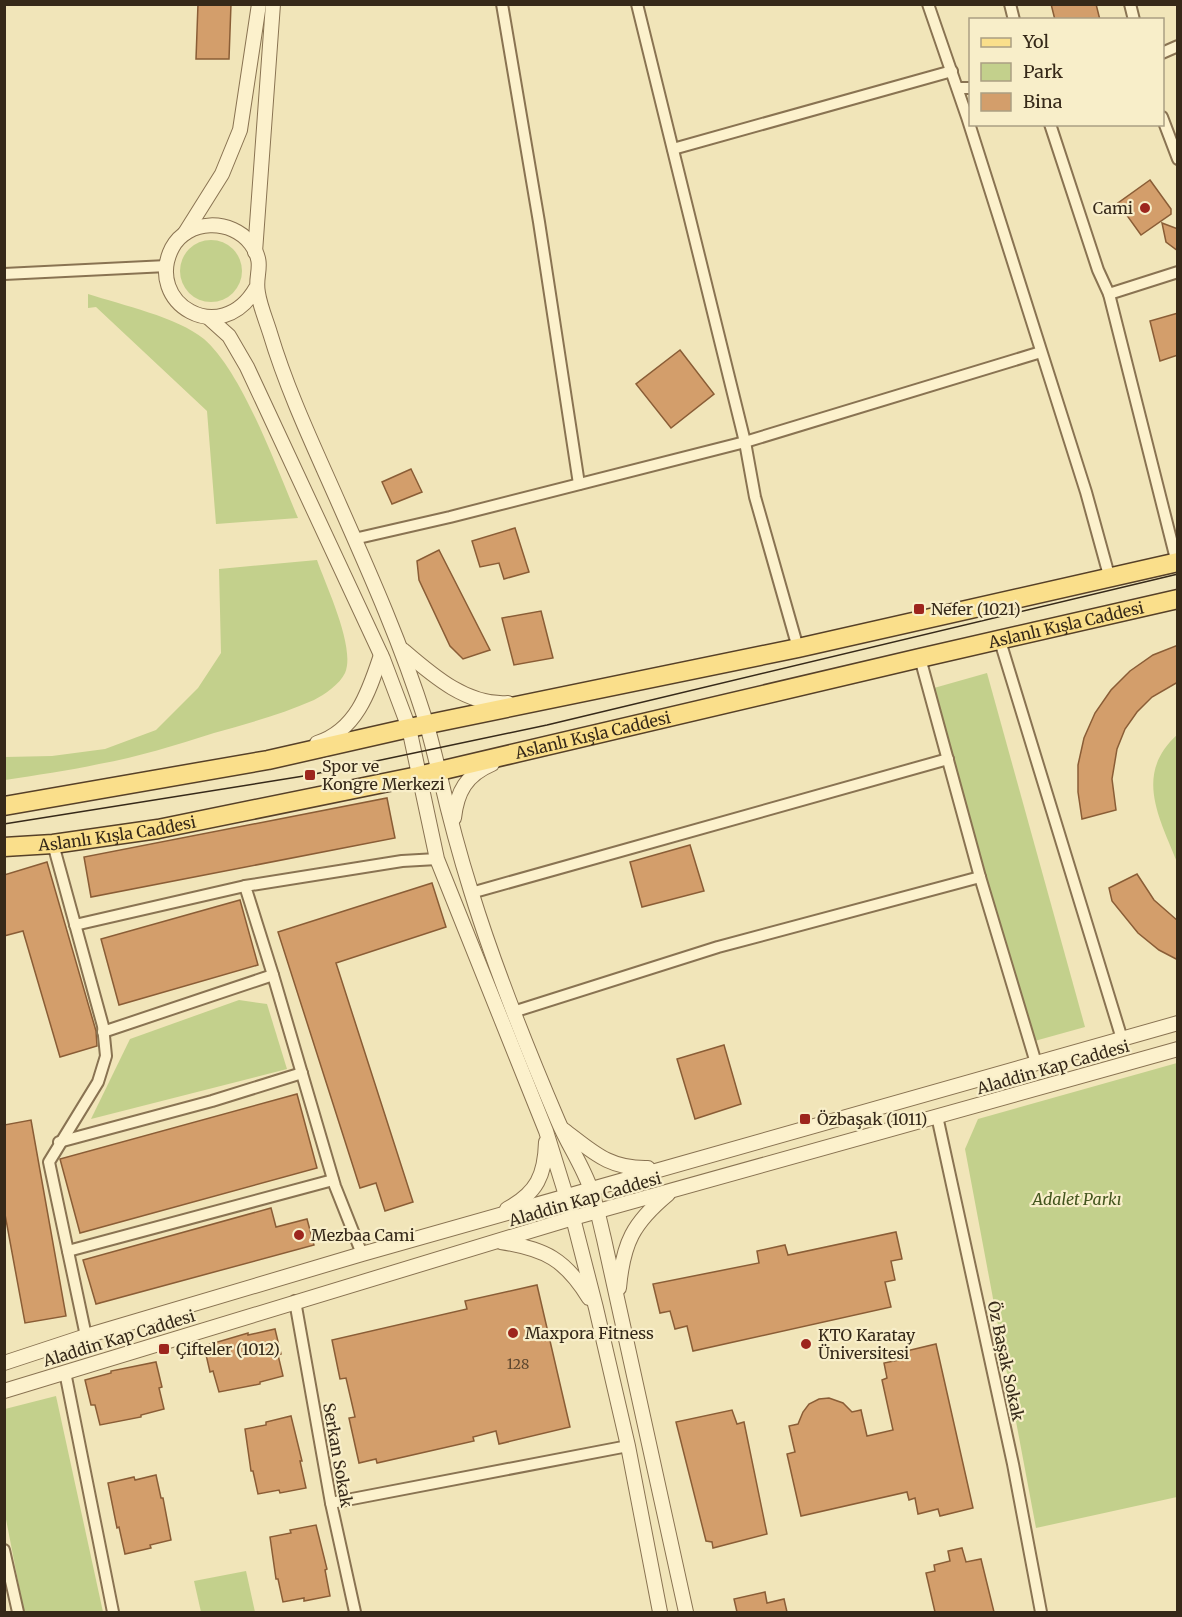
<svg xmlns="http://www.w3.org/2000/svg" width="1182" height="1617" viewBox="0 0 1182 1617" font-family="Merriweather,serif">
  <rect width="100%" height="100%" fill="#f1e5b9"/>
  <!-- green -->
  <g fill="#c3d08c">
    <circle cx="211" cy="271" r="31"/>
    <path d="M 88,294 C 122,305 177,317 204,339 C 243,373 277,469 298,518 L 216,524 L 207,411 L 96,307 L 88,308 Z"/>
    <path d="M 317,560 C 326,586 356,648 345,673 C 340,684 324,695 314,700 C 282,714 247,724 214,733 C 176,745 138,757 99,764 C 68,771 36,775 5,780 L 5,757 L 52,756 L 105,749 L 156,730 L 198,688 L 221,653 L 219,569 Z"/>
    <polygon points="987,673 1085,1027 1031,1042 934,688"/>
    <path d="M 1177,735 L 1177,862 C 1159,817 1134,774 1177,735 Z"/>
    <polygon points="239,1000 267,1004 287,1069 91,1119 130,1039"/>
    <polygon points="1177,1063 1177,1497 1036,1528 965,1149 978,1119"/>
    <polygon points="56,1396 103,1612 24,1612 5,1514 5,1409"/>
    <polygon points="246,1571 255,1612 201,1612 194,1581"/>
  </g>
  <!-- building -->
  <g fill="#d39e6b" stroke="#8a5d36" stroke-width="1.5">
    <polygon points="198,4 231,4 229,59 196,59"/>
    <polygon points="1051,4 1096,4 1100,20 1055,20"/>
    <polygon points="1150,180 1171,209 1171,214 1141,235 1118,203"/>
    <polygon points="1162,223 1178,229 1178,251 1166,242"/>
    <polygon points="1178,313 1178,355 1160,361 1150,321"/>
    <polygon points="680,350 714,394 671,428 636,384"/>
    <polygon points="411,469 422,492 392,504 382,482"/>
    <polygon points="515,528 529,572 504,579 499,563 480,567 472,541"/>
    <polygon points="439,550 490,650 463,659 450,646 419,580 417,561"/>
    <polygon points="541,611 553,658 514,665 502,618"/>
    <polygon points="1178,645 1178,682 1152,697 1137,712 1125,729 1117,749 1112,779 1116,810 1082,819 1078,792 1078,765 1084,738 1095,713 1111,690 1130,671 1153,655"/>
    <polygon points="387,798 395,838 91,897 84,857"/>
    <polygon points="690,845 704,891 642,907 630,862"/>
    <polygon points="47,862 96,1031 97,1046 60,1057 23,931 4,936 4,875"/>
    <polygon points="1137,874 1154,900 1178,921 1178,960 1159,950 1138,933 1112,901 1109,888"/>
    <polygon points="432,883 446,927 336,963 413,1202 385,1211 376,1183 360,1188 278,932"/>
    <polygon points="240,900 258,965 119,1005 101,939"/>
    <polygon points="724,1045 741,1104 695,1119 677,1059"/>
    <polygon points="297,1094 317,1168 80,1233 60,1159"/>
    <polygon points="31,1120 66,1316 25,1323 4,1209 4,1125"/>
    <polygon points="271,1208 276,1227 307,1219 314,1245 96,1304 83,1260"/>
    <polygon points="896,1232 902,1259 891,1261 895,1280 885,1282 891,1307 693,1351 687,1326 675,1329 670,1311 660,1313 653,1284 759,1263 757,1251 785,1245 788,1255"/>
    <polygon points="537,1285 570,1427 499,1444 496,1431 473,1437 474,1441 377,1463 376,1459 359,1463 349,1418 355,1417 346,1378 340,1379 332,1340 467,1309 465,1301"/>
    <polygon points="275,1329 281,1354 278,1355 283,1376 260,1382 260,1384 219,1392 213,1371 210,1372 204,1346 248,1333 248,1335"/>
    <polygon points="936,1344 973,1508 940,1516 938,1509 918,1514 915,1498 909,1500 907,1492 801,1516 787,1454 795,1452 789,1426 798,1424 803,1412 809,1404 819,1399 829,1398 843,1403 852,1412 861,1410 867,1436 893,1430 882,1380 887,1378 884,1363 904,1359 902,1352"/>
    <polygon points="156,1362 162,1387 159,1388 164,1409 141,1415 141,1417 100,1425 95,1405 91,1405 85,1380 111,1373 111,1371"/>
    <polygon points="732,1410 737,1424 744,1422 767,1534 713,1548 712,1542 706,1541 676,1422"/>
    <polygon points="291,1416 302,1461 300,1461 306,1488 280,1493 279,1490 258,1494 253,1471 251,1471 245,1429 266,1425 266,1422"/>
    <polygon points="156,1475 161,1498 163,1498 171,1540 150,1545 151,1548 125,1554 119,1527 117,1528 108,1483 134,1477 135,1480"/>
    <polygon points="316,1525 327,1569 325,1570 330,1596 304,1601 304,1598 283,1602 278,1579 276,1579 270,1537 291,1533 290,1530"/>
    <polygon points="962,1548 966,1562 981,1559 994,1612 935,1612 926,1573 935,1571 934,1565 950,1561 948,1551"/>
    <polygon points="765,1592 767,1603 784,1599 787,1612 737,1612 734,1599"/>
  </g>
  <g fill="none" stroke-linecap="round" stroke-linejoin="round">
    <!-- minor casing -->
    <g stroke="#897352" stroke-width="14">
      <g id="minor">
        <polyline points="502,4 539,222 579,484"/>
        <polyline points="637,4 745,442 755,497 798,648"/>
        <polyline points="928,4 967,117 1086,492 1110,579"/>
        <polyline points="1010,4 1014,20"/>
        <polyline points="1130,4 1134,20"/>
        <polyline points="1162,53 1178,46"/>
        <polyline points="958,88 970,88"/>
        <polyline points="1162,117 1178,159"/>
        <polyline points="1050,124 1098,270 1109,294 1177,563"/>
        <polyline points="673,149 952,71"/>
        <polyline points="4,274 167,266"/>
        <polyline points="1109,294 1178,272"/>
        <polyline points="354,539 450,517 745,442 1041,352"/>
        <polyline points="1000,641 1122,1039"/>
        <polyline points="920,658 980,877 1036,1063"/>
        <polyline points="53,844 103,1026 106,1056 98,1082 49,1162 86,1336"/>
        <polyline points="471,893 948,759"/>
        <polyline points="75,925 245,886"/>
        <polyline points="273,975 245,886 402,861 437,859"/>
        <polyline points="513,1012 718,947 980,877"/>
        <polyline points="103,1032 273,975 335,1186 362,1254"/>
        <polyline points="937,1116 1013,1464 1041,1612"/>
        <polyline points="59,1142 212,1101 302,1073"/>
        <polyline points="68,1251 333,1180"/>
        <polyline points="295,1301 331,1503 355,1612"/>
        <polyline points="65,1372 113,1612"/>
        <polyline points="331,1503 628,1446"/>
        <polyline points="4,1550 18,1612"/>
      </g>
    </g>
    <!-- tertiary casing -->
    <g stroke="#897352" stroke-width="16">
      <g id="tertiary">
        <polyline points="185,233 222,174 240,130 259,4"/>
        <polyline points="255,252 273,4"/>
        <path d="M 256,288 C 221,349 144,303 172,248 C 187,219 232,218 251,244 C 266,265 254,274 258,293 C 260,306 266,320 270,333 C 288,393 315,449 340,506 C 371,576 402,646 425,719 C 431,738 435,757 440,776 C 449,815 459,853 471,891 C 495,969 526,1046 558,1121 C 568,1145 583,1166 591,1190 C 597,1206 600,1223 604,1239 C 611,1272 619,1306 626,1339 C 646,1430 666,1521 686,1612"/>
        <polyline points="209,318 229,336 247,367 383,659 409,728 437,859 546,1131 573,1218 596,1308 628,1446 660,1612"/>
        <path d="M 403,650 C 432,675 467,706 508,703"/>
        <path d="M 317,743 C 357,730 369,691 381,655"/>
        <path d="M 454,818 C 457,792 466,775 492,764"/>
        <path d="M 564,1130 C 593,1152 609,1169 648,1168"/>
        <path d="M 507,1209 C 537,1193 545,1175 546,1142"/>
        <path d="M 501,1242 C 545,1249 565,1259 589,1298"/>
        <path d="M 619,1288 C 623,1243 633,1223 668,1194"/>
        <polyline points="4,1363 86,1336 362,1254 1178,1023"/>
        <polyline points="4,1391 573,1218 1178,1049"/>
      </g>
    </g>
    <!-- primary casing -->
    <g stroke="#564028" stroke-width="21">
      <g id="primary">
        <polyline points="4,806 268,760 409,728 798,648 1178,562"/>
        <path id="s1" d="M 4,847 L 53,844 L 158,829 L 418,776 L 920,658 L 1178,599"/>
      </g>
    </g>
    <!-- minor -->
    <use href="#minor" stroke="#fcf1cc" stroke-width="10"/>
    <!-- tertiary -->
    <use href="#tertiary" stroke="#fcf1cc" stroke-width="14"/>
    <!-- primary -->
    <use href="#primary" stroke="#fadf8b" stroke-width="18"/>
    <!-- tram -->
    <polyline stroke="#362919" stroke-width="1.5" points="4,824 310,775 433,749 547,725 1178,574"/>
  </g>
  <!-- markers -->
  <g fill="#9d251d" stroke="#f8eec9" stroke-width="2">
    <circle cx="1145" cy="208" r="6"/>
    <rect x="913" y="603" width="12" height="12" rx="3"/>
    <rect x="304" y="769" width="12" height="12" rx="3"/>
    <rect x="799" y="1113" width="12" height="12" rx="3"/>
    <circle cx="299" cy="1235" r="6"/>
    <circle cx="513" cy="1333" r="6"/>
    <circle cx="806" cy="1344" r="6"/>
    <rect x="158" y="1343" width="12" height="12" rx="3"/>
  </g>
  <g text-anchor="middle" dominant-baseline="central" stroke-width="4.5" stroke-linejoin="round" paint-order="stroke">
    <!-- number labels -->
    <g font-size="14" fill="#5d462e">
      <text x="518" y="1364">128</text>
    </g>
    <!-- poi labels -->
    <g font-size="16" fill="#362919" stroke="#f8eec9" text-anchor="start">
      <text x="1133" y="208" text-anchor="end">Cami</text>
      <text x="931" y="609">Nefer (1021)</text>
      <text x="322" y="766">Spor ve<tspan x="322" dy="18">Kongre Merkezi</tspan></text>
      <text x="817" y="1119">Özbaşak (1011)</text>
      <text x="311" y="1235">Mezbaa Cami</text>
      <text x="525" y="1333">Maxpora Fitness</text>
      <text x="818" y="1335">KTO Karatay<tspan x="818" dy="18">Üniversitesi</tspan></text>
      <text x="176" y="1349">Çifteler (1012)</text>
    </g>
    <!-- street labels -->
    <g font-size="16" fill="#362919" stroke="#f8eec9">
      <text stroke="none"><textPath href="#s1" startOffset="1086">Aslanlı Kışla Caddesi</textPath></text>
      <text stroke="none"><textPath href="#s1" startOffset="600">Aslanlı Kışla Caddesi</textPath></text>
      <text stroke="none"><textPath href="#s1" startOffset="114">Aslanlı Kışla Caddesi</textPath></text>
      <text transform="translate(1053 1067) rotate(-16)">Aladdin Kap Caddesi</text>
      <text transform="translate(585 1199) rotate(-16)">Aladdin Kap Caddesi</text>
      <text transform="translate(119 1338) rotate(-17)">Aladdin Kap Caddesi</text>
      <text transform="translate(1006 1361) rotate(78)">Öz Başak Sokak</text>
      <text transform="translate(338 1455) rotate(80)">Serkan Sokak</text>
    </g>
    <!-- park labels -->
    <g font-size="16" font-style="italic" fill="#43551e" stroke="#f8eec9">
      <text x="1077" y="1199">Adalet Parkı</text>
    </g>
  </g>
  <!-- border -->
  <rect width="1182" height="1617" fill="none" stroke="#362919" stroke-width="12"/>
  <!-- legend -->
  <rect x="969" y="18" width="195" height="108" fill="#f8eec9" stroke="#aa9f83" stroke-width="1.5"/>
  <rect x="981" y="38" width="30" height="9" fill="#fadf8b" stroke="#aa9f83" stroke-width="1.5"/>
  <text x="1023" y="48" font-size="18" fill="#362919">Yol</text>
  <rect x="981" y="63" width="30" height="18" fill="#c3d08c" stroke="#aa9f83" stroke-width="1.5"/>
  <text x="1023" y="78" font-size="18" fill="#362919">Park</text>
  <rect x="981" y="93" width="30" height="18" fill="#d39e6b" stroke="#aa9f83" stroke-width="1.5"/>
  <text x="1023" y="108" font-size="18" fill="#362919">Bina</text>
</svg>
